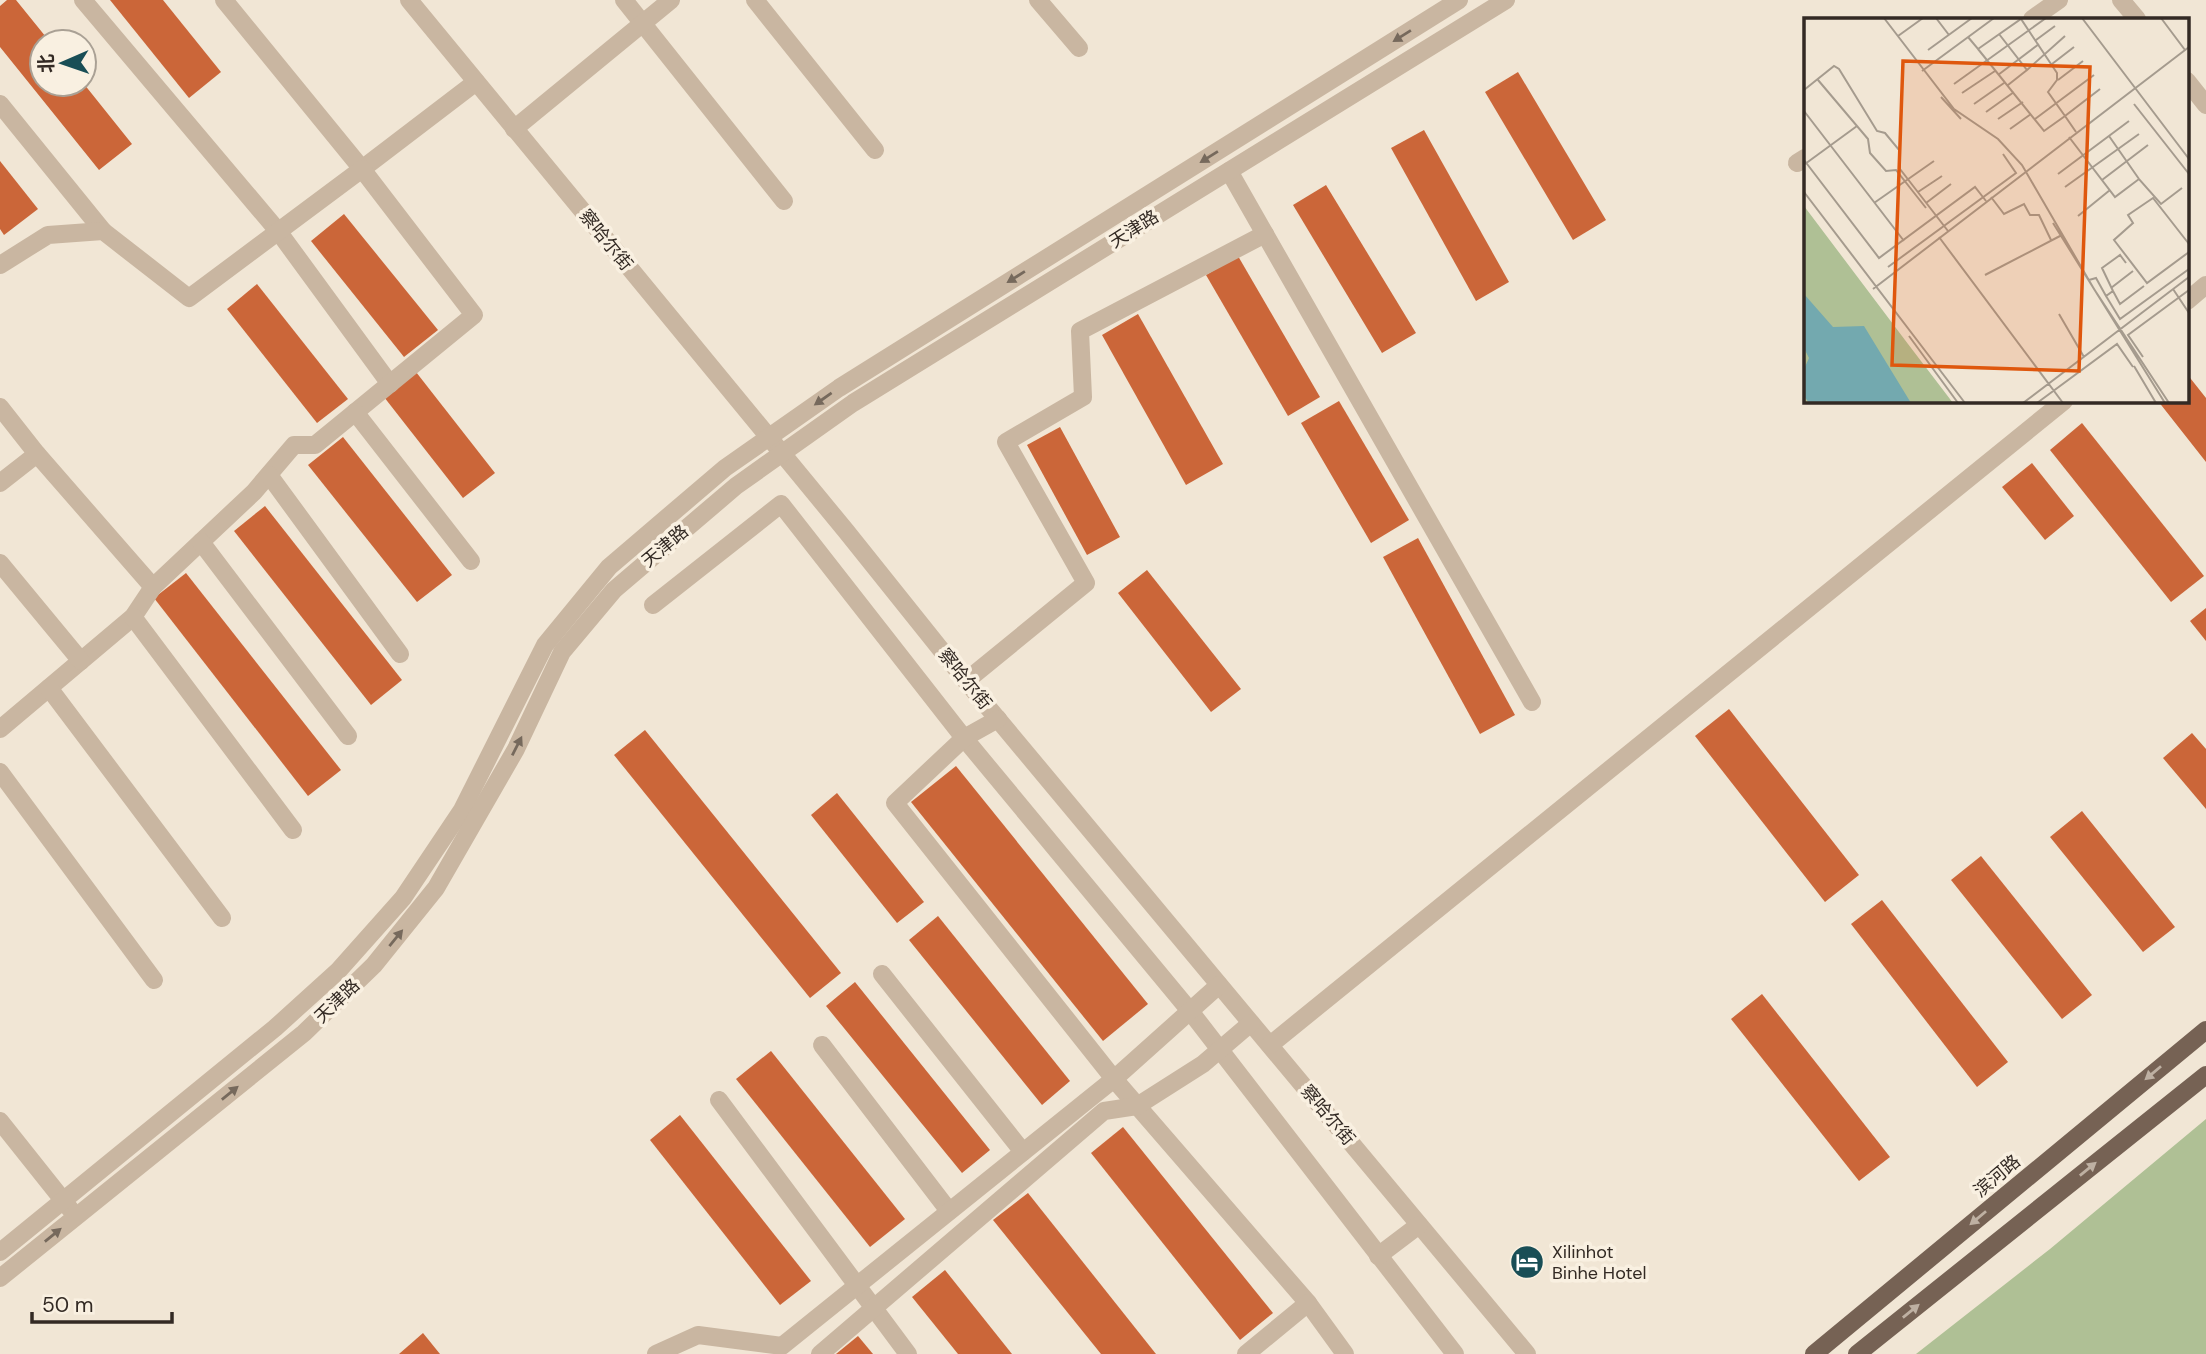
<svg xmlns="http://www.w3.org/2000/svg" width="2206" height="1354" viewBox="0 0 2206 1354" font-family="'DM Sans','Noto Sans SC',sans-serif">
  <rect width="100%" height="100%" fill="#f1e6d5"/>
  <!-- green -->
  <polygon fill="#afc095" points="2206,1119 2206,1354 1916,1354 2050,1249"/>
  <!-- building -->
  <g fill="#cb6639">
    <polygon points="7,0 16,0 50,42 42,42 42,84 84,84 132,144 99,170 0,47 0,6"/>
    <polygon points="110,0 163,0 221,72 189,98"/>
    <polygon points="1518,72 1606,220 1573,240 1485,92"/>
    <polygon points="1424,130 1509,282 1476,301 1391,148"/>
    <polygon points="0,161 38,209 4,235 0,229"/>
    <polygon points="1326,185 1416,333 1382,353 1293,205"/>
    <polygon points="344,214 438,330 404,357 311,241"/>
    <polygon points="1238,256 1320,397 1288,416 1206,275"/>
    <polygon points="257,284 348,399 317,423 227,309"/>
    <polygon points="1138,314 1223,464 1186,485 1102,335"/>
    <polygon points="416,372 495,473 463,498 384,397"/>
    <polygon points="2187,374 2206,398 2206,462 2158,401 2187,401"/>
    <polygon points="1339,401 1409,520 1371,543 1301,423"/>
    <polygon points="2082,423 2204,576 2171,602 2050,450"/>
    <polygon points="1060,427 1120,537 1087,555 1027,445"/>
    <polygon points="343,437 452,575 417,602 308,465"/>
    <polygon points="2032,463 2074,516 2045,540 2002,487"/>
    <polygon points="265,506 402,680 371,705 234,531"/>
    <polygon points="1418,538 1515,715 1480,734 1383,557"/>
    <polygon points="1147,570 1241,689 1211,712 1118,593"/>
    <polygon points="186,573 341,770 308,796 154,598"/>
    <polygon points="2206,608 2206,641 2190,621"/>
    <polygon points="1729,709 1859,875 1825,902 1695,736"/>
    <polygon points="645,730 841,973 810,998 614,755"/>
    <polygon points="2192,733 2206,749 2206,809 2163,758"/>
    <polygon points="956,766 1148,1004 1103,1041 911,802"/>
    <polygon points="837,793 924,902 897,923 811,815"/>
    <polygon points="2082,811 2175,927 2143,952 2050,837"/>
    <polygon points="1981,856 2092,995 2062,1019 1951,880"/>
    <polygon points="1882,900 2008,1062 1977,1087 1851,924"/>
    <polygon points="938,916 1070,1081 1042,1105 909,940"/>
    <polygon points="855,982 990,1150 962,1173 826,1006"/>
    <polygon points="1762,994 1890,1157 1859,1181 1731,1019"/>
    <polygon points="771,1051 905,1219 870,1247 736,1079"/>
    <polygon points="680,1115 811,1281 780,1305 650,1140"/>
    <polygon points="1123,1127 1273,1313 1240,1340 1091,1153"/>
    <polygon points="1028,1193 1156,1354 1101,1354 993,1220"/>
    <polygon points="945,1270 1012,1354 958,1354 912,1297"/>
    <polygon points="423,1333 440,1354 399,1354"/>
    <polygon points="858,1336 873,1354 836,1354"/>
  </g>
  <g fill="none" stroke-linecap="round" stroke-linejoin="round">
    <!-- minor -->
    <g stroke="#c9b6a1" stroke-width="18">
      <polyline points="83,0 278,231 390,384"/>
      <polyline points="224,0 362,169 476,82"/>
      <polyline points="409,0 846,531 966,681 1527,1354"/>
      <polyline points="624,0 784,201"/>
      <polyline points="755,0 875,150"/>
      <polyline points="1038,0 1079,48"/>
      <polyline points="2121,0 2137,19"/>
      <polyline points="2032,19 2059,0"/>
      <polyline points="2187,81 2206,105"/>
      <polyline points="0,104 103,231"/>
      <polyline points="514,129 671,0"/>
      <polyline points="1797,163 1805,158"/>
      <polyline points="1229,171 1532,702"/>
      <polyline points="0,265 48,235 103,231 189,298 362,169 474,315 315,445 294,445 254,492 153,587 133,617 0,729"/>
      <polyline points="2187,301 2206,285"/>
      <polyline points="0,407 37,454 0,483"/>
      <polyline points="355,412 471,561"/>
      <polyline points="37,454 153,587"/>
      <polyline points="269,475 400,654"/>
      <polyline points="201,542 348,736"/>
      <polyline points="0,563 81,661"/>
      <polyline points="653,605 781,504 964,738 1190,1011 1455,1354"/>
      <polyline points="133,617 293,830"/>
      <polyline points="966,681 1086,583 1006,442 1083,397 1080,331 1265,234"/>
      <polyline points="49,688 222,918"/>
      <polyline points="998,719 964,738 895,803 1114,1079 1308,1303 1345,1354"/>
      <polyline points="0,772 154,980"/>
      <polyline points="882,974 1023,1152"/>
      <polyline points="822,1045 949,1211"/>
      <polyline points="1270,1045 2064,401"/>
      <polyline points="719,1100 908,1354"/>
      <polyline points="0,1121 70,1209"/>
      <polyline points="0,1252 275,1028 338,971 403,898 462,810 545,645 609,567 725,468 839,388 1459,0"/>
      <polyline points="1378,1256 1419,1225"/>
      <polyline points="0,1278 304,1033 374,965 436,888 516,749 562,652 614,590 736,486 853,403 1506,0"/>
      <polyline points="656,1354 698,1335 782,1346 1114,1079 1219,985"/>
      <polyline points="820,1354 1104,1111 1137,1106 1203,1064 1251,1023"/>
      <polyline points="1246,1354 1308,1303"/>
    </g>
    <!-- major -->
    <g stroke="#766254" stroke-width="18">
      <polyline points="1814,1354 2206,1030"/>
      <polyline points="1857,1354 2206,1075"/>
    </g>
  </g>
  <!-- one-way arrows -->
  <defs><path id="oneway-solid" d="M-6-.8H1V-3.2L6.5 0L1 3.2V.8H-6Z" transform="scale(1.75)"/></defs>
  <g fill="#76695c">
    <use href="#oneway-solid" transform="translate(1402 36) rotate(148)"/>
    <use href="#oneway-solid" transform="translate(1209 157) rotate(148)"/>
    <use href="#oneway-solid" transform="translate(1016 277) rotate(148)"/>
    <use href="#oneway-solid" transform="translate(823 399) rotate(145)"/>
    <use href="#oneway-solid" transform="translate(517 746) rotate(-63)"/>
    <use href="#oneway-solid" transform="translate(396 938) rotate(-51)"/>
    <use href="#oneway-solid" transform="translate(230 1093) rotate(-39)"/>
    <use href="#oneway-solid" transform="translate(53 1235) rotate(-39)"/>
  </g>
  <g fill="#beb0a2">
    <use href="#oneway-solid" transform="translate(2153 1073) rotate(140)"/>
    <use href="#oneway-solid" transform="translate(2088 1169) rotate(-39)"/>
    <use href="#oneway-solid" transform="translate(1978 1218) rotate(140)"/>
    <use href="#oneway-solid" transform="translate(1911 1311) rotate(-39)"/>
  </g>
  <!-- icons -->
  <defs>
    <g id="hotel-disc" transform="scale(1.75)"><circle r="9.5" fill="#194e56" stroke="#f9f0e1"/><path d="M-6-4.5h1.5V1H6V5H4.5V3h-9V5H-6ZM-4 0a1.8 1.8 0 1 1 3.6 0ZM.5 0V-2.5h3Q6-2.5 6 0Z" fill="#fff"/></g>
  </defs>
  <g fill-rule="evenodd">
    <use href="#hotel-disc" x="1527" y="1262"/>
  </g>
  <g text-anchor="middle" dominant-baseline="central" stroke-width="7" stroke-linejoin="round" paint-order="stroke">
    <!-- street labels -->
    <g font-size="18" fill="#332a24" stroke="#f9f0e1">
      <text transform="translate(1134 229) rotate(-32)">天津路</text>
      <text transform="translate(606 240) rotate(51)">察哈尔街</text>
      <text transform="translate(665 546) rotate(-40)">天津路</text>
      <text transform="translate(965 679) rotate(51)">察哈尔街</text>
      <text transform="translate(337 1001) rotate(-44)">天津路</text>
      <text transform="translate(1328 1115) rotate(50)">察哈尔街</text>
      <text transform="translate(1997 1176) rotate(-40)">滨河路</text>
    </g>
    <!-- poi labels -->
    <g font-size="18" fill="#332a24" stroke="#f9f0e1" text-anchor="start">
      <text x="1552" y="1252">Xilinhot<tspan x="1552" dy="21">Binhe Hotel</tspan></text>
    </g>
  </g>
  <!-- overview -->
  <g transform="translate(1804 18)">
    <rect width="385" height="385" fill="#f1e6d5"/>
    <path d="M 0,188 L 104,326 L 149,385 L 0,385 Z" fill="#afc095"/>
    <path d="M 0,276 L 29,309 L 60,308 L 107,385 L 5,385 L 0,378 L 0,351 L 5,340 L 0,330 Z" fill="#73a9af"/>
    <path fill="none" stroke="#a59b8e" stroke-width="2" d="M 80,0 L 150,91 L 194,121 L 218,147 L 290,271 L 365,385M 132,0 L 145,17M 278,0 L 385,141M 357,0 L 381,32M 195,16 L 223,52 L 261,18M 94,18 L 119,0M 164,19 L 174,31 L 217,1 L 253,55 L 253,62 L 244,74 L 261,98 L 240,113 L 174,31M 232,22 L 251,8M 124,32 L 168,0M 248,46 L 270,29M 118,53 L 190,0M 194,57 L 235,26M 14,62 L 64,121 L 66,135 L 82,153 L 92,152 L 122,190M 254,62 L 279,43M 150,66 L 242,0M 204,67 L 223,52M 0,72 L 30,48 L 35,51 L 73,113 L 81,115 L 96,133 L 96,151 L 144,213M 158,75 L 191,53M 137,79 L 157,101M 170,86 L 200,65M 330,86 L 385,156M 0,93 L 100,223M 182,94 L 210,74M 194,101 L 219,84M 231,101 L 290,57M 206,111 L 227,96M 272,114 L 261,98 L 296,71M 305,118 L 335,161M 265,119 L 311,179 L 335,161 L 357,186 L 378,170M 0,142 L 75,240 L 171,169 L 182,183M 1,146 L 53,108M 254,156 L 325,103M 298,162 L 344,127M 261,169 L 335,116M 0,174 L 161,385M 114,174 L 138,158M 187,179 L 200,196 L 220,186 L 226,197 L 235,197 L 247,222M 70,185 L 130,143M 122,185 L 147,166M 274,198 L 306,172M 249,205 L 361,385M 135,219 L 259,385M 385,226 L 349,180 L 324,197 L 329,205 L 310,222 L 343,265 L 385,234M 84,249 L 212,155 L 199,136M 181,257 L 256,218M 285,262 L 292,260 L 302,278 L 309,273 L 316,286 L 340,268M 307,270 L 329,253M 69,271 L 385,29M 369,271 L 385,295M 309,273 L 298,250 L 316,237 L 322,245M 302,278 L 316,301 L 385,251M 255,296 L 280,339M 105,318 L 154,385M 339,339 L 324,317 L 385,272M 330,348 L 352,385M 219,385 L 385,259M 233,385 L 313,326 L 329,349"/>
    <path fill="#df570d" fill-opacity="0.15" stroke="#df570d" stroke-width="3.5" d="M 99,43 L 286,49 L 275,353 L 88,347 Z"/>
    <rect width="385" height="385" fill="none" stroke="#332a24" stroke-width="3.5"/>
  </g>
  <!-- north arrow -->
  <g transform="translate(63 63) rotate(268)"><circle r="33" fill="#f9f0e1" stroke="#aaa195" stroke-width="2"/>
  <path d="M0-5L12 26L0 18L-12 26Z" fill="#194e56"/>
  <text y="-10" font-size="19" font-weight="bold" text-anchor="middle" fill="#332a24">北</text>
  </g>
  <!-- scale -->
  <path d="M32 1312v10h140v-10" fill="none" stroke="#332a24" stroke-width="3.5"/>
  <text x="42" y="1312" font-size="21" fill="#332a24" stroke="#f9f0e1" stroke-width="5" paint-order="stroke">50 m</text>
</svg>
